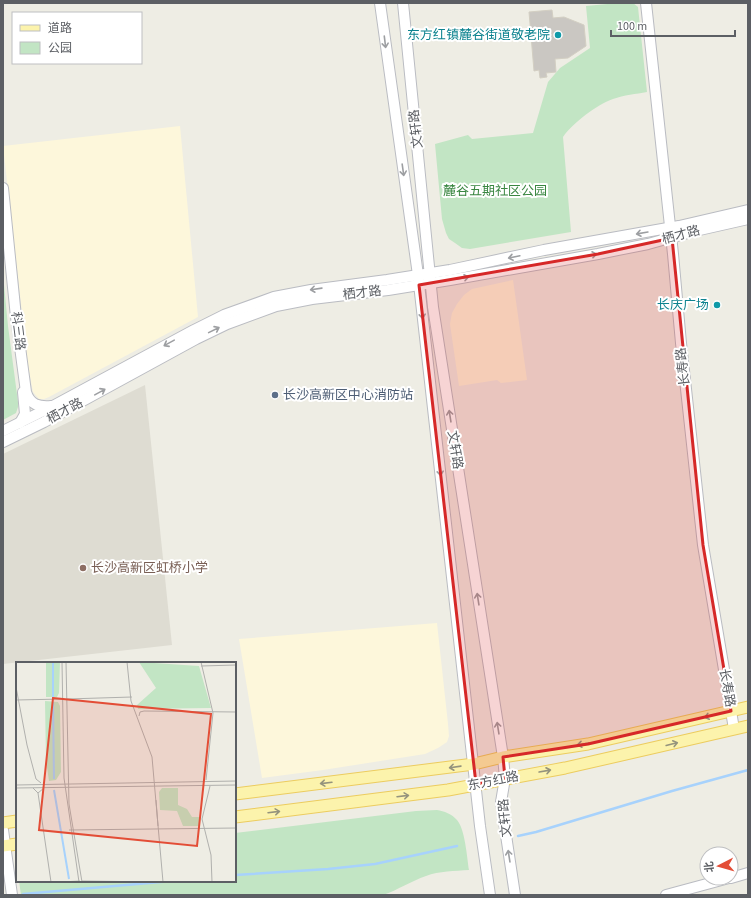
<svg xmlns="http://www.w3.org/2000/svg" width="751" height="898" viewBox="0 0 751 898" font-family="'Source Sans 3','Noto Sans SC',sans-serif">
  <rect width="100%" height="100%" fill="#eeede4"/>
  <!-- commercial -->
  <g fill="#fdf7db">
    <polygon points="180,126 198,317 49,397 44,399 39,399 33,392 28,366 3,146"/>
    <polygon points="513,280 527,380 501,383 497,380 459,386 450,324 452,313 457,304 464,295 472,289"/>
    <polygon points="437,623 448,724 449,736 447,742 438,748 425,754 323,770 262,778 239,639"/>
  </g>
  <!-- education -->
  <polygon fill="#dedcd2" points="145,385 172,645 3,664 3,454"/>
  <!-- green -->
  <g fill="#c2e5c4">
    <path d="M 618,3 L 633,3 L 638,7 L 647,92 C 636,94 624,95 613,99 C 596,105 573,123 563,137 L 571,232 L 470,249 L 462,248 L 455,243 L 449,239 L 446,233 L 442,219 L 435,144 L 468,135 L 472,139 L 533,133 L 548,82 L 560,68 L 590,48 L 586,6 Z"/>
    <polygon points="3,274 8,326 18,402 18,407 16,413 3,420"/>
    <path d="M 437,810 C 444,811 452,814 457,820 C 465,829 467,857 469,870 C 455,871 439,871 426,876 C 411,881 398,890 383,895 L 21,895 L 19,881 L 235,881 L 235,833 L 416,811 Z"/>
  </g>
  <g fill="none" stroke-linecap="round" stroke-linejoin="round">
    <!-- stream -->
    <g stroke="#a7d2fc" stroke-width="2.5">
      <polyline points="518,836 536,832 672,791 748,770"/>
      <polyline points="235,875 328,869 375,864 457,846"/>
      <polyline points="23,894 172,881"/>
    </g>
  </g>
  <!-- building -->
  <polygon fill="#cac7c2" stroke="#d3cfc3" points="552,10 553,18 564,17 584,25 586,46 568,58 555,59 556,72 546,73 547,77 540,78 539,70 534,71 529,12"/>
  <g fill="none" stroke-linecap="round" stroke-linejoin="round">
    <!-- secondary casing -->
    <g stroke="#babcc2" stroke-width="12">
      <g id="secondary">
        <polyline points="380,3 418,275 480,826 490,895"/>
        <polyline points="403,3 433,307 503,757 505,778 501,802 515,895"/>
        <polyline points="646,3 673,254 681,343 703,545 734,729"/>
        <path d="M 3,188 L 16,317 L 26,392 C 30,405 39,407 51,406"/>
        <polyline points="20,423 25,414 23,392"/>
        <polyline points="3,431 53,406 194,330 224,315 274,297 311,290 387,280 450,270 544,250 679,226 748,210"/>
        <polyline points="3,442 44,422 196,339 227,324 276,306 312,299 388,290 450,280 598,254 648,244 695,231 748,219"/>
        <polyline points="3,830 12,895"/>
        <polyline points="731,878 748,873"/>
        <polyline points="666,895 729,878"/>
      </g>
    </g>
    <!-- primary casing -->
    <g stroke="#eccc5f" stroke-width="13">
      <g id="primary">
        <polyline points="235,794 474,764 503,757 588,744 748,707"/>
        <polyline points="235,817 448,790 565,768 748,726"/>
        <polyline points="3,823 17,821"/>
        <polyline points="3,846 17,844"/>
      </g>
    </g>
    <!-- secondary -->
    <use href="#secondary" stroke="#fff" stroke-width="10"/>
    <!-- primary -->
    <use href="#primary" stroke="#fcf3ac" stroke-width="11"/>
  </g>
  <!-- one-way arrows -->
  <defs><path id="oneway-shaft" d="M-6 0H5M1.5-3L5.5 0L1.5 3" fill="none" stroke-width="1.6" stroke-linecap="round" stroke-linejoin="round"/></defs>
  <g stroke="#9d9fa2">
    <use href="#oneway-shaft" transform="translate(385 42) rotate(83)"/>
    <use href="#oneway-shaft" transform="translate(403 170) rotate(82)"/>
    <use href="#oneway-shaft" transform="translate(642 233) rotate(170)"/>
    <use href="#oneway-shaft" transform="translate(591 255) rotate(-9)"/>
    <use href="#oneway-shaft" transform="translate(514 257) rotate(168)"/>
    <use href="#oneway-shaft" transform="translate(463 278) rotate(-10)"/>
    <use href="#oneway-shaft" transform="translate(316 289) rotate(172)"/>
    <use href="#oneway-shaft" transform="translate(422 313) rotate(83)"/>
    <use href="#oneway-shaft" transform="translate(214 330) rotate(-26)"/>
    <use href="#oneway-shaft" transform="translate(169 343) rotate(151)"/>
    <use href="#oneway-shaft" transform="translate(100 392) rotate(-29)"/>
    <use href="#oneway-shaft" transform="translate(450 416) rotate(-99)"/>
    <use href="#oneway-shaft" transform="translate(440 470) rotate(83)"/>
    <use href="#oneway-shaft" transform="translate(478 599) rotate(-99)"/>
    <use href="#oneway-shaft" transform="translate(498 728) rotate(-99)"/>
    <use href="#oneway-shaft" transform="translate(509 856) rotate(-99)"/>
  </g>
  <g stroke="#94937d">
    <use href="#oneway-shaft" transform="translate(710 716) rotate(166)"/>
    <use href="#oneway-shaft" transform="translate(583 744) rotate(171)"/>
    <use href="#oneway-shaft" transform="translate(672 744) rotate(-14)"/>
    <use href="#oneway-shaft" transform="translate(455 767) rotate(172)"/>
    <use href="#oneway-shaft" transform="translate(545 771) rotate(-10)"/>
    <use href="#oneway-shaft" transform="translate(326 783) rotate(173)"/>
    <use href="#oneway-shaft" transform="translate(403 796) rotate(-7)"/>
    <use href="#oneway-shaft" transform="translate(274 812) rotate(-7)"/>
  </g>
  <!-- marked area -->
  <path fill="#d62828" fill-opacity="0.2" stroke="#d62828" stroke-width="3" stroke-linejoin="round" d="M 672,238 L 703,545 L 731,711 L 588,744 L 503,757 L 505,778 L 476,784 L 419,285 L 598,254 Z"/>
  <!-- markers -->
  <g fill="#0f9aa8" stroke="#fff" stroke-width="1.5">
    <circle cx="558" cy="35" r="4"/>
    <circle cx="717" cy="305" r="4"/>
  </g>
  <circle fill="#5c6f8a" stroke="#fff" stroke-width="1.5" cx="275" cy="395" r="4"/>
  <circle fill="#8d6e63" stroke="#fff" stroke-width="1.5" cx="83" cy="568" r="4"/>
  <g text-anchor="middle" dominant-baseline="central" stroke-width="4" stroke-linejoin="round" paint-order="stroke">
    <!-- culture labels -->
    <g font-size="13" fill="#0d838f" stroke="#fff" text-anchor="end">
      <text x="550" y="35">东方红镇麓谷街道敬老院</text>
      <text x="709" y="305">长庆广场</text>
    </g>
    <!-- street labels -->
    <g font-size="13" fill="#5c5f64" stroke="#fff">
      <text transform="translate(416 129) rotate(-96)">文轩路</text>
      <text transform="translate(681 235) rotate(-15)">栖才路</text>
      <text transform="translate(362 293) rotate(-7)">栖才路</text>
      <text transform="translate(18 331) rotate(83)">科三路</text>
      <text transform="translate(683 367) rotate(-97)">长寿路</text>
      <text transform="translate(65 411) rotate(-28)">栖才路</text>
      <text transform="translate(455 450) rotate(81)">文轩路</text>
      <text transform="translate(727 688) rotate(80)">长寿路</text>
      <text transform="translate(493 781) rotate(-11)">东方红路</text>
      <text transform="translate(505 818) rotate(-95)">文轩路</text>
    </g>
    <!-- park labels -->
    <g font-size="13" fill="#398641" stroke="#fff">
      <text x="495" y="191">麓谷五期社区公园</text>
    </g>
    <!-- service labels -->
    <g font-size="13" fill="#4e5e75" stroke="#fff" text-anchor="start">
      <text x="283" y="395">长沙高新区中心消防站</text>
    </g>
    <!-- education labels -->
    <g font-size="13" fill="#785e54" stroke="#fff" text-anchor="start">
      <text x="91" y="568">长沙高新区虹桥小学</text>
    </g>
  </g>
  <!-- overview -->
  <g transform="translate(16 662)">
    <rect width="220" height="220" fill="#eeede4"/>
    <path d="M 30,0 L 44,0 L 43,31 L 41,35 L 30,35 ZM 123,0 L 183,4 L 195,46 L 122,47 L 121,43 L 140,26 ZM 29,39 L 42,40 L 44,44 L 45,110 L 40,118 L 33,119 L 30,98 ZM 146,126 L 162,126 L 162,143 L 171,147 L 176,155 L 183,155 L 183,164 L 167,164 L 161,149 L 144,148 L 143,130 Z" fill="#c2e5c4"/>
    <path fill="none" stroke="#a7d2fc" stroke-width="2" d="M 37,35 L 37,0M 37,40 L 38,117M 38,128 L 53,217"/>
    <path fill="none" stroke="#b0b0ad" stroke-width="1" d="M 46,0 L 48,116 L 63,220M 50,0 L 53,142 L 66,220M 111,0 L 115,39 L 136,95 L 147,220M 185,0 L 197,51 L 190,118M 185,4 L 220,3M 0,25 L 11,83 L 20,117 L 25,121M 51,37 L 116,35M 0,38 L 47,37M 123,54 L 124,50 L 128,49 L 220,50M 0,123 L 220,119M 194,124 L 186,157 L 195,193 L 196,220M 0,126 L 220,123M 17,126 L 22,131 L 28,126M 22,131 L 35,220M 140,138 L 142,164M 53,168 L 220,166M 66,219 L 143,220M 45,220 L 64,219"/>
    <path fill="#e34d36" fill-opacity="0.15" stroke="#e34d36" stroke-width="2" d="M 37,36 L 195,52 L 181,184 L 23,168 Z"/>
    <rect width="220" height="220" fill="none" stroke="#5c5f64" stroke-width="2"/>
  </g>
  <!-- border -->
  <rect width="751" height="898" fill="none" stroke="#5c5f64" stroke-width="8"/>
  <!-- legend -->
  <rect x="12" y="12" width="130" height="52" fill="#ffffff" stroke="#bebfc1"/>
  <rect x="20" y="25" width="20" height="6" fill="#fcf3ac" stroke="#bebfc1"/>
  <text x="48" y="32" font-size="12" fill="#5c5f64">道路</text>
  <rect x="20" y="42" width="20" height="12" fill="#c2e5c4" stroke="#bebfc1"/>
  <text x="48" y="52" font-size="12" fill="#5c5f64">公园</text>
  <!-- north arrow -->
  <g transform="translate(719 866) rotate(264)"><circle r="19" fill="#ffffff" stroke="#bebfc1"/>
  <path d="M0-3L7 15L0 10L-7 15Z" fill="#e34d36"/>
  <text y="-6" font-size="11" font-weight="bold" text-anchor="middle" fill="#5c5f64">北</text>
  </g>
  <!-- scale -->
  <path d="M611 30v6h124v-6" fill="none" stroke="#5c5f64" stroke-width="2"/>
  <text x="617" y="30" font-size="12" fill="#5c5f64" stroke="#ffffff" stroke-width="3" paint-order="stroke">100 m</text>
</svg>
